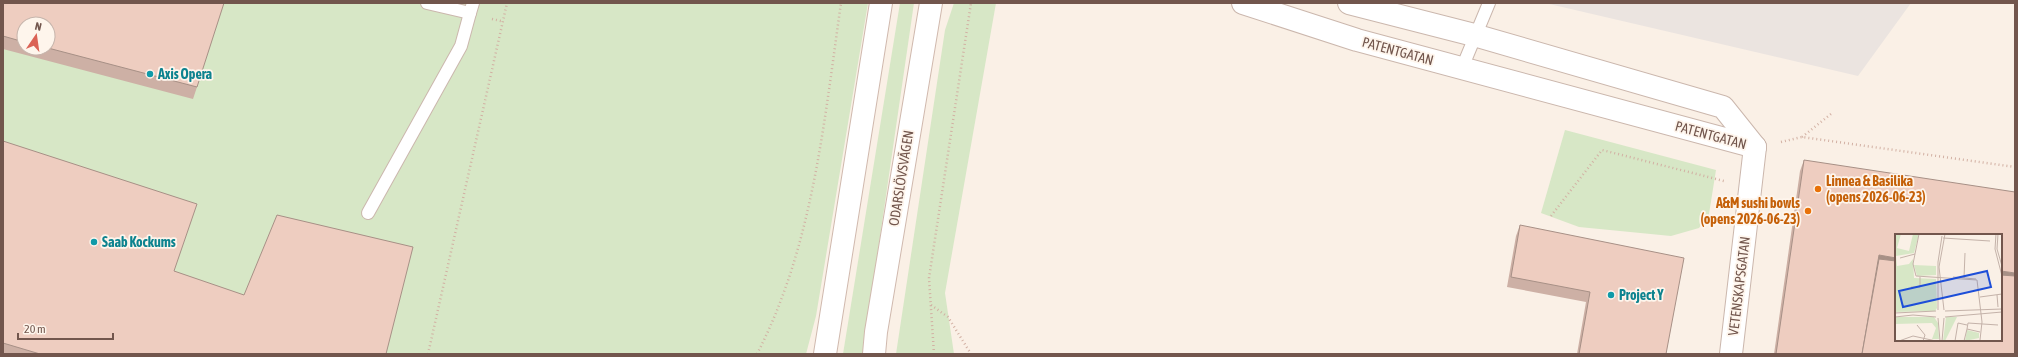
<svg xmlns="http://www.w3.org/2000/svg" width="2018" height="357" viewBox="0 0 2018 357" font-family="'Asap Condensed',sans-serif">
  <rect width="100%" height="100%" fill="#faf0e6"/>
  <!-- industrial -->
  <polygon fill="#ebe4e0" points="1545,3 1911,3 1858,76"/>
  <!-- green -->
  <g fill="#d7e7c6" fill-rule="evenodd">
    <path d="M 3,3 L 868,3 L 816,316 L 806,354 L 3,354 ZM 24,24 L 48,24 L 48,48 L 24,48 Z"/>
    <polygon points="900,3 914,3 863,354 843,354"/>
    <polygon points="954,3 996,3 945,293 954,354 896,354 945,30"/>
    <polygon points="1565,130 1716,170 1709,214 1699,228 1671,236 1579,227 1541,213"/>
  </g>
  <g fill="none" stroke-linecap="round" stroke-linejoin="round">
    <!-- lane casing -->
    <g stroke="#cbb7ad" stroke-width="14">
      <g id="lane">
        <polyline points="427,3 470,13 473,3"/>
        <polyline points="1462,68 1489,3"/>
        <polyline points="368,213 461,46 470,13"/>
      </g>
    </g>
    <!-- street casing -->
    <g stroke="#cbb7ad" stroke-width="24">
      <g id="street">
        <polyline points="1243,3 1357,40 1755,147"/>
        <polyline points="1349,3 1474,35 1723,107 1755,147"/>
        <polyline points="1731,354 1755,147"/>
      </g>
    </g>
    <!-- secondary casing -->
    <g stroke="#d0b9ae" stroke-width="24">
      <g id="secondary">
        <polyline points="825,354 881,3"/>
        <polyline points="874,354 876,332 931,3"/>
      </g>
    </g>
    <!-- path -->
    <g stroke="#d2b0a3" stroke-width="2.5" stroke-dasharray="1 3" stroke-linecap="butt">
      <polyline points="492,19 501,21"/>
      <polyline points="1802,137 1831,114"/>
      <polyline points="1781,142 1802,137 2015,167"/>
      <polyline points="1551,216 1602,150 1724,181"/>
      <polyline points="931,305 948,317 971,354"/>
      <polyline points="428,354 507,3"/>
      <path d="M 757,354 C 813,246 824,122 841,3"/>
      <polyline points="934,354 929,278 971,3"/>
    </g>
    <!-- lane -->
    <use href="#lane" stroke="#fff" stroke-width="12"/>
    <!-- street -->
    <use href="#street" stroke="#fff" stroke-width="22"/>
    <!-- secondary -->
    <use href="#secondary" stroke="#fff" stroke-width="22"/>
  </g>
  <!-- wall -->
  <g fill="#cdb0a5" fill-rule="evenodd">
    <path d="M 3,3 L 197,87 L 193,99 L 3,49 ZM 24,24 L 48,48 L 24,48 Z"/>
    <polygon points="3,141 174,271 386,354 3,354"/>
    <polygon points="1804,160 2015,354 1774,354 1800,171"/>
    <polygon points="1520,225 1666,354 1577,354 1586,302 1507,287 1516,236"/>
  </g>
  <!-- shaded-wall -->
  <g fill="#a79086">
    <polygon points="1879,255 1896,258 1896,269 1877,267"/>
    <polygon points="2001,271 2015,273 2015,285 2001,283"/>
  </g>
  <!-- building -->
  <g fill="#eecdc0" stroke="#a79086">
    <polygon points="3,3 224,3 197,87 48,48 48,24 24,24 24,42 3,36"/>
    <polygon points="3,141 197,204 174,271 244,295 277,215 413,247 386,354 40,354 3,343"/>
    <polygon points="1804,160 2015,192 2015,273 2001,271 2001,235 1896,235 1896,258 1879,255 1862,354 1776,354"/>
    <polygon points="1520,225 1684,258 1666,354 1579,354 1590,292 1511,277"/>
    <polygon points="1879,259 1896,261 1896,340 2001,340 2001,275 2015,276 2015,354 1862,354"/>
  </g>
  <!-- markers -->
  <g fill="#0f9aa8" stroke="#fef5ec" stroke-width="1.5">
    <circle cx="150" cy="74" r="4"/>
    <circle cx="94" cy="242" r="4"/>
    <circle cx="1611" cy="295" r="4"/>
  </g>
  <g fill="#e8710a" stroke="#fef5ec" stroke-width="1.5">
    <circle cx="1818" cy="189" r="4"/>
    <circle cx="1808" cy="211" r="4"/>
  </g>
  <g text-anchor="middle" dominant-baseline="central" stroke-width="3.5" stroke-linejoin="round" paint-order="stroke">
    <!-- street labels -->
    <g font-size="14" fill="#72564d" stroke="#fef5ec">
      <text transform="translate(1398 51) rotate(15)">PATENTGATAN</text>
      <text transform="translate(1711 135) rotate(15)">PATENTGATAN</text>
      <text transform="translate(901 178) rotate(-81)">ODARSLÖVSVÄGEN</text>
      <text transform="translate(1739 286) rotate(-83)">VETENSKAPSGATAN</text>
    </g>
    <!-- culture labels -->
    <g font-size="14" font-weight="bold" fill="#0d838f" stroke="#fef5ec" text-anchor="start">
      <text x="158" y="74">Axis Opera</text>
      <text x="102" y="242">Saab Kockums</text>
      <text x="1619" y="295">Project Y</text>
    </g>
    <!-- food labels -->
    <g font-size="14" font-weight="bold" fill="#c56008" stroke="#fef5ec" text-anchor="start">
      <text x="1826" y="181">Linnea &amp; Basilika<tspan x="1826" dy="16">(opens 2026-06-23)</tspan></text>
      <text x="1800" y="203" text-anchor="end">A&amp;M sushi bowls<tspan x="1800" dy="16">(opens 2026-06-23)</tspan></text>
    </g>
  </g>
  <!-- overview -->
  <g transform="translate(1895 234)">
    <rect width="107" height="107" fill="#faf0e6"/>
    <path d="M 0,0 L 6,0 L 2,14 L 14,17 L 18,0 L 24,0 L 19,19 L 1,22 L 2,32 L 14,30 L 18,25 L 19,44 L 41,45 L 42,74 L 40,77 L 0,78 ZM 19,31 L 41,32 L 41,41 L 22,42 ZM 0,83 L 39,83 L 43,89 L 44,105 L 37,105 L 41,94 L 37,89 L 0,90 ZM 51,83 L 62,83 L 50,107 L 48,107 ZM 72,96 L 84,99 L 84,104 L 70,107 Z" fill="#d7e7c6"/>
    <path fill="none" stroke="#c4b2a9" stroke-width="1" d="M 24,0 L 18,30 L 21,42 L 82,46M 101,0 L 100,15 L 107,42M 103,0 L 102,15 L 107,32M 48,4 L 95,7M 5,24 L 20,20M 58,43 L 81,45M 69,44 L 70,19M 82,46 L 87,88 L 85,106M 16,53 L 25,53 L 25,43M 102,61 L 103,73M 85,63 L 107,60M 43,76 L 43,28 L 47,2M 49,76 L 44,33 L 50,0M 50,77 L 107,75M 0,79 L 41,77M 18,81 L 41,83M 0,83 L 18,81M 50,83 L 107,78M 43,84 L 45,107M 22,91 L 30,101 L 28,107M 72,95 L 73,89 L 103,91M 4,107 L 18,102 L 41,107M 47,107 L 49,84M 50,107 L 69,107M 60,107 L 63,89 L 72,91M 69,107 L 72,95 L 85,98M 76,107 L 92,107"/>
    <path fill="#1d4ed8" fill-opacity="0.15" stroke="#1d4ed8" stroke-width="2" d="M 92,37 L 96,53 L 8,73 L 4,57 Z"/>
    <rect width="107" height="107" fill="none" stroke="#72564d" stroke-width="2"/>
  </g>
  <!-- border -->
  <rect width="2018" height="357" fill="none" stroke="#72564d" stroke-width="8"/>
  <!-- north arrow -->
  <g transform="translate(36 36) rotate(13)"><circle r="19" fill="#fef5ec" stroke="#c6b5ac"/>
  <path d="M0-3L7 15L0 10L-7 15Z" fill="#db6255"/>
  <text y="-6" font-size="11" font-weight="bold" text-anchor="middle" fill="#72564d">N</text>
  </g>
  <!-- scale -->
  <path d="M18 333v6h95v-6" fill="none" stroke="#72564d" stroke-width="2"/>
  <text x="24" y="333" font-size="12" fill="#72564d" stroke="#fef5ec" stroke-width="3" paint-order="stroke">20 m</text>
</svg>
